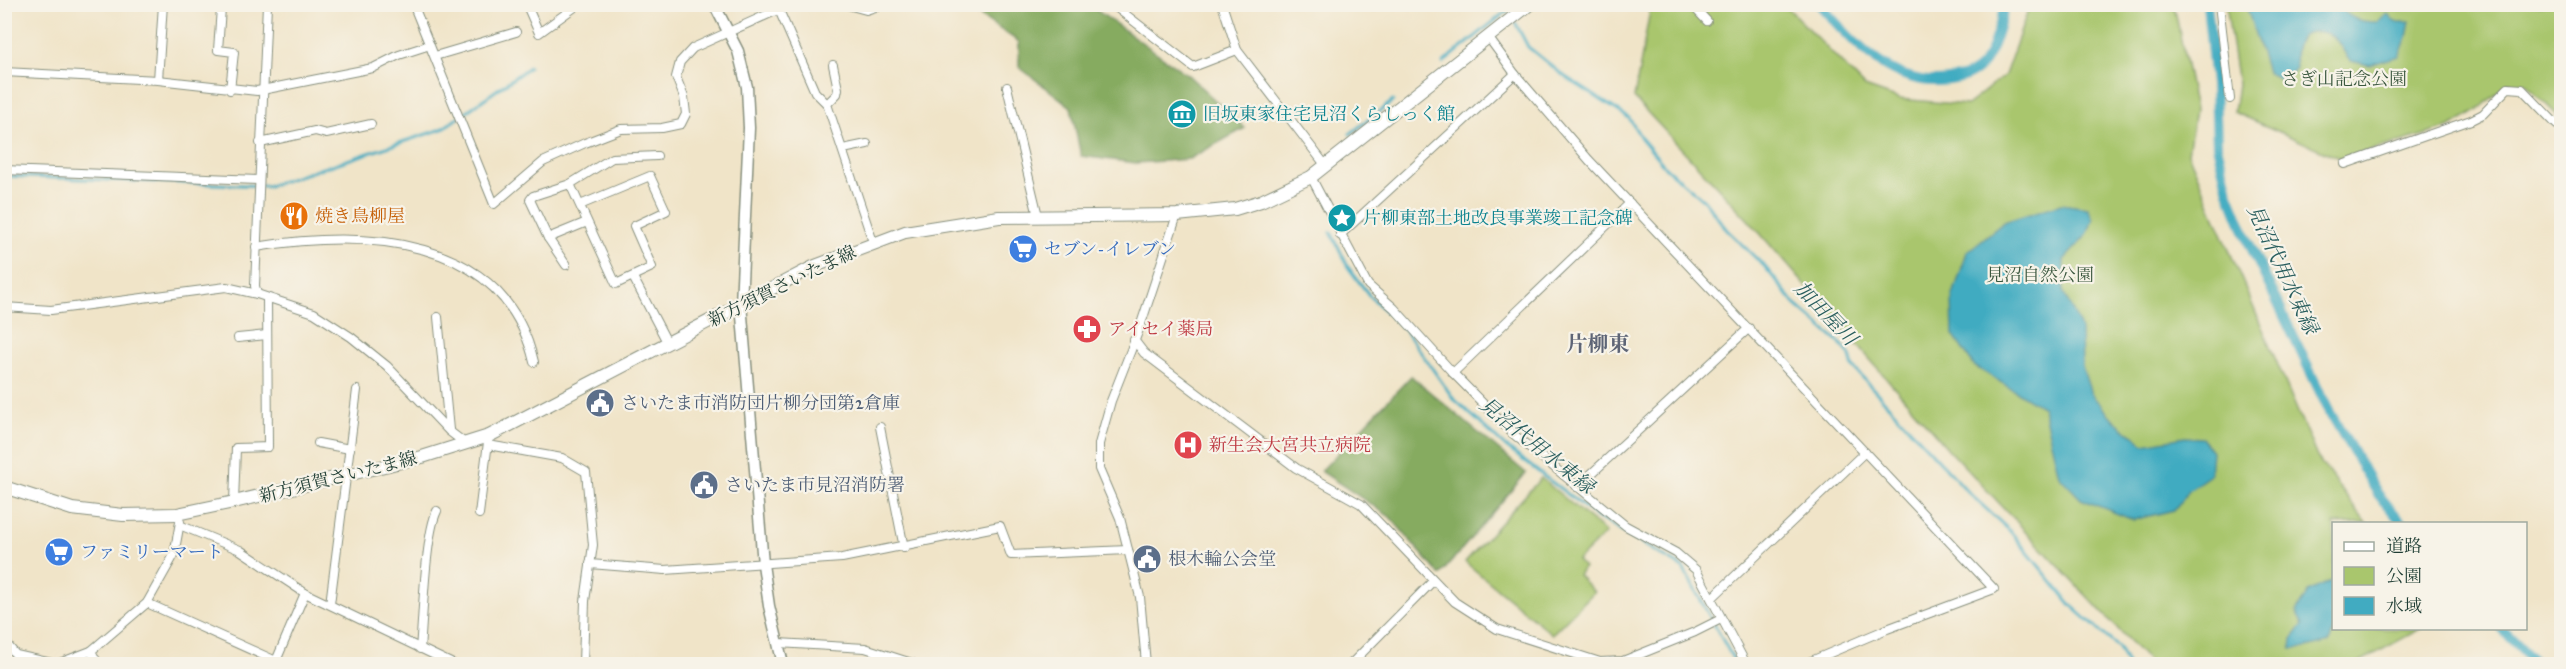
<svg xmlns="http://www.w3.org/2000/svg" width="2566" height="669" viewBox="0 0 2566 669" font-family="'IM FELL Great Primer','Noto Serif JP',serif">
  <rect width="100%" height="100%" fill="#f7f3e8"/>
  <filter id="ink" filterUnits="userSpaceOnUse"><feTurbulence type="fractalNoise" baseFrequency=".0167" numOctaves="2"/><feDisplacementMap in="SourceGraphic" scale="12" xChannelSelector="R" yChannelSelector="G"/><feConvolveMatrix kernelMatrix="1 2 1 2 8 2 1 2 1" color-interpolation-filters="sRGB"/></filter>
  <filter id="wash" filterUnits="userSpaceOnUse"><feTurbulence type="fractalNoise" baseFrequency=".008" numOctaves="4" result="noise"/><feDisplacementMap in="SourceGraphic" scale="24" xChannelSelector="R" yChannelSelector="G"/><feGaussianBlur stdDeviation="1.35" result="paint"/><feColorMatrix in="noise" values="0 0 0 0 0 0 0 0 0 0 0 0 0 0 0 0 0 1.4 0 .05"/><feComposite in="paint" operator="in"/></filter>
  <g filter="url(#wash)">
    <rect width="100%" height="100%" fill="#f0e4c8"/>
    <!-- green -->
    <g fill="#a9c66d" stroke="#648250" stroke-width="1.5">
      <polygon points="1651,5 1785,5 1865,87 1899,99 1967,105 2005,75 2030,5 2174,5 2195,110 2188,153 2317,457 2366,523 2334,524 2334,628 2420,629 2356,664 2151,664 1949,450 1751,223 1634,98"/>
      <polygon points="2226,5 2557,5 2562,17 2561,115 2559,117 2526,84 2508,83 2477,111 2451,127 2341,159 2234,112 2238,84"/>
      <polygon points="1541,478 1606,533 1577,561 1584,567 1578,575 1594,592 1552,634 1465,562"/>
    </g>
    <!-- forest -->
    <g fill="#86ab60" stroke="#52744a" stroke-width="1.5">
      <polygon points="964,5 1089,5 1188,75 1245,128 1189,159 1136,163 1081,156 1071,107 1019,67 1019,42"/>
      <polygon points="1411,376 1526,473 1440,575 1390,517 1321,471"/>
    </g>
    <!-- water -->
    <g fill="#41abc1" stroke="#30747a" stroke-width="1.5">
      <path d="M 2246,5 L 2340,5 C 2348,19 2361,22 2377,22 L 2387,13 L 2395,22 L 2410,22 L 2407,37 L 2399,56 L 2369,65 L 2351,61 C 2345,55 2342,47 2337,41 C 2328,30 2308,27 2299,40 C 2294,48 2295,59 2296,68 L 2287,78 L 2278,78 L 2267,72 Z"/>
      <polygon points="2061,204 2088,208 2093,219 2087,235 2064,260 2063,291 2081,328 2082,366 2091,394 2115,421 2144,444 2185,437 2202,438 2212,451 2210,475 2189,490 2174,510 2133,520 2081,499 2059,476 2043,408 1974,366 1953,335 1952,298 1967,252 2004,222"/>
      <polygon points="2333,580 2335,629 2329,642 2307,648 2291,649 2292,639 2303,625 2296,612 2308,592"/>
    </g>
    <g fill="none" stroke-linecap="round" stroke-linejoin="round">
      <!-- stream -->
      <g stroke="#41abc1" stroke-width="3">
        <polyline points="1516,24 1528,47 1564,76 1629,118 1641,138 1666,168 1704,200 1727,230 1765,267 1795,304 1843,346 1850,356 1853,367 1970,494 2010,531 2072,606 2119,648 2127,664"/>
        <polyline points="1443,63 1509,9"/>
        <polyline points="1350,134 1393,101"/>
        <polyline points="4,176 268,186 442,129 529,67"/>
        <polyline points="1331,232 1348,267 1369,295 1405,330 1453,398 1506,447 1599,518 1683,568 1736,664"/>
      </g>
      <!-- canal -->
      <g stroke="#41abc1" stroke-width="10">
        <path d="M 1819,4 C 1853,42 1893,89 1949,80 C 1962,78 1973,75 1982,65 C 1995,48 1999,24 2006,4"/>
        <polyline points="2207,4 2215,84 2217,145 2228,191 2248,241 2328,409 2378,494 2403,524"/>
        <polyline points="2501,628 2537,664"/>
      </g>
    </g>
  </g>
  <g filter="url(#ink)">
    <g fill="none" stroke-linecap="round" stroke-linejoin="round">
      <!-- minor casing -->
      <g stroke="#88907e" stroke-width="10">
        <g id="minor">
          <polyline points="192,4 221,8 218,50 234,52 230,90"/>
          <polyline points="267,4 255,286 257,294 314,313 351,337 387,366 449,431 466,444"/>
          <polyline points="413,4 494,204 543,162 585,143 621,129 662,128 681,124 686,114 684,97 676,77 680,62 693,48 791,4"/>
          <polyline points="532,4 528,8 539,33 579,4"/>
          <polyline points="844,4 866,10 885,4"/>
          <polyline points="1112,4 1193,67 1237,50"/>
          <polyline points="1222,4 1237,50 1326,166"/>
          <polyline points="1691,4 1707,21"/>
          <polyline points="2219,4 2230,99"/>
          <polyline points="779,10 815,92 827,104"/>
          <polyline points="435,56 516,32"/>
          <polyline points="833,65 838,89 837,94 827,104 873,242"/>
          <polyline points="4,72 158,80 257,91 373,68 399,55 430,45"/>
          <polyline points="1515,74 1589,160 1994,589 1887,629 1804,664"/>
          <polyline points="158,80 163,4"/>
          <polyline points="1007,87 1038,216"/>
          <polyline points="260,143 315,131 326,134 371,124"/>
          <polyline points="843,149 867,144"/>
          <polyline points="2345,164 2471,120 2483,114 2508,88 2522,89 2557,125 2562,122"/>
          <polyline points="4,170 258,180"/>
          <polyline points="1311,177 1368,285 1394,308 1453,373 1512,433 1626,526 1676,553 1696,570 1746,664"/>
          <polyline points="570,184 616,284 652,267 634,226 666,211 650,176 580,205"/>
          <polyline points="1340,235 1515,74 1488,37"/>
          <polyline points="548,238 587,222"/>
          <path d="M 256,247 C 362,230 504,233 534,362"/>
          <polyline points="566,265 548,238 530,200 533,196 570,184 612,158 657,156"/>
          <polyline points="633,277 668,344"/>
          <polyline points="4,307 51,310 226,287 257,294"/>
          <polyline points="438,317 449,430"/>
          <polyline points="238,338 267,335"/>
          <polyline points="1134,340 1144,353 1296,468 1361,504 1455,602 1497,629 1600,662 1623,661 1695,632 1721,619"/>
          <polyline points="1453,373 1630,203"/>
          <polyline points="880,427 904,548"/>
          <polyline points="318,443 350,449"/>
          <polyline points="488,445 562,458 586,472 593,545 585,601 583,664"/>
          <polyline points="1577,487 1749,328"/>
          <polyline points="234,502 236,448 268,447 267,299"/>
          <polyline points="479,514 488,442"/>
          <polyline points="182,526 240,550 305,593 453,664"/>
          <polyline points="590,564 665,570 842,558 1000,526 1011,555 1128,550"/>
          <polyline points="1712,598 1865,452"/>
          <polyline points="147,603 276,661 275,664"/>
          <polyline points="330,604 357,390"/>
          <polyline points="4,641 16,655 56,664"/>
          <polyline points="778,643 865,648 915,664"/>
          <path d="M 420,649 C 423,618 425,535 437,511"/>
          <polyline points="91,651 98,664"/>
          <polyline points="57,664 91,651 147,603 174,555 180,522"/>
          <polyline points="264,664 276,661 305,593"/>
          <polyline points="1146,664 1140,597 1120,518 1099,469 1099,444 1111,401 1140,327 1177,215"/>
          <polyline points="1351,664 1433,581"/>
        </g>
      </g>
      <!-- tertiary casing -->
      <g stroke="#88907e" stroke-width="13">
        <polyline id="tertiary" points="714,4 738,51 747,87 749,128 741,304 763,564 769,606 783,664"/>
      </g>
      <!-- secondary casing -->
      <g stroke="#88907e" stroke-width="14">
        <polyline id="secondary" points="4,487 72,509 123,515 177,514 234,502 422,457 489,436 815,266 905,232 999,217 1177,215 1235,209 1261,201 1311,177 1530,4"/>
      </g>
      <!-- minor -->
      <use href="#minor" stroke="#fff" stroke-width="8"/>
      <!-- tertiary -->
      <use href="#tertiary" stroke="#fff" stroke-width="10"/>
      <!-- secondary -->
      <use href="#secondary" stroke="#fff" stroke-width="12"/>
    </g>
  </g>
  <!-- icons -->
  <defs>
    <g id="museum-disc" transform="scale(1.5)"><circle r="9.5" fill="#0f9aa8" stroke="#f7f3e8"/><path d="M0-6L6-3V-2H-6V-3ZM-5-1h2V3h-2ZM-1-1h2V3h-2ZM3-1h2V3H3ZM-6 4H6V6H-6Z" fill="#fff"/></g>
    <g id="restaurant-disc" transform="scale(1.5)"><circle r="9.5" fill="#e8710a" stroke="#f7f3e8"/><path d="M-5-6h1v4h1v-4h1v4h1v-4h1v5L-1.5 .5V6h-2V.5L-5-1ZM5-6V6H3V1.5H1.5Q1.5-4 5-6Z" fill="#fff"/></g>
    <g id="sight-disc" transform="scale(1.5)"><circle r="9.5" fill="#0f9aa8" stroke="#f7f3e8"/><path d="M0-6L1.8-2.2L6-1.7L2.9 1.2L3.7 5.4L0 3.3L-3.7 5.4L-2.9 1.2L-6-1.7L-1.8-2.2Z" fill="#fff"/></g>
    <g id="supermarket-disc" transform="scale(1.5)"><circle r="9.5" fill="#3f7fe0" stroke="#f7f3e8"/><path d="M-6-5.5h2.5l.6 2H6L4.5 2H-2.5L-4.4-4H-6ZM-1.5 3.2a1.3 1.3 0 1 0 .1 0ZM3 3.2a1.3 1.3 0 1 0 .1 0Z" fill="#fff"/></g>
    <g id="pharmacy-disc" transform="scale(1.5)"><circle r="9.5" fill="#e0444e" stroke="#f7f3e8"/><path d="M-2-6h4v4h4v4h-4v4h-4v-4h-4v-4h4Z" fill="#fff"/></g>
    <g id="civic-disc" transform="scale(1.5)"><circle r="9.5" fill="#5c6f8a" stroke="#f7f3e8"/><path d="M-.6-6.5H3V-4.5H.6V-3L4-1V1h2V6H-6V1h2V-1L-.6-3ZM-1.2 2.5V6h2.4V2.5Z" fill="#fff"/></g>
    <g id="hospital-disc" transform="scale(1.5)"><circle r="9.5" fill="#e0444e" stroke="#f7f3e8"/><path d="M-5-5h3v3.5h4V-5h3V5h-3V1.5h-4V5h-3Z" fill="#fff"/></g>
  </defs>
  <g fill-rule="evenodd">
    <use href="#museum-disc" x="1182" y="114"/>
    <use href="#restaurant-disc" x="294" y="216"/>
    <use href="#sight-disc" x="1342" y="218"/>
    <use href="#supermarket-disc" x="1023" y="249"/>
    <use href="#pharmacy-disc" x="1087" y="329"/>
    <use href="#civic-disc" x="600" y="403"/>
    <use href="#hospital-disc" x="1188" y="445"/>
    <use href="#civic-disc" x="704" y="485"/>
    <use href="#supermarket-disc" x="59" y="552"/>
    <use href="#civic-disc" x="1147" y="559"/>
  </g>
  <g text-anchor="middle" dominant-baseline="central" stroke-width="4.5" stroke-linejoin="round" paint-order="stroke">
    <!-- park labels -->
    <g font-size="18" fill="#3b583f" stroke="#f7f3e8">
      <text x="2344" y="79">さぎ山記念公園</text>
      <text x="2040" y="275">見沼自然公園</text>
    </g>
    <!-- culture labels -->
    <g font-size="18" fill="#0d838f" stroke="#f7f3e8" text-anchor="start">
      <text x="1203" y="114">旧坂東家住宅見沼くらしっく館</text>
      <text x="1363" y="218">片柳東部土地改良事業竣工記念碑</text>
    </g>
    <!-- food labels -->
    <g font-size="18" fill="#c56008" stroke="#f7f3e8" text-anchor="start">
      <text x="315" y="216">焼き鳥柳屋</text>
    </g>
    <!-- shop labels -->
    <g font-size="18" fill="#366cbe" stroke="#f7f3e8" text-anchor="start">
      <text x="1044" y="249">セブン-イレブン</text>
      <text x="80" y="552">ファミリーマート</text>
    </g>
    <!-- street labels -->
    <g font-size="18" fill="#1f3d34" stroke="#f7f3e8">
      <text transform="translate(782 286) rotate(-26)">新方須賀さいたま線</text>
      <text transform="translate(338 477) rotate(-14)">新方須賀さいたま線</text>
    </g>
    <!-- health labels -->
    <g font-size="18" fill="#be3a42" stroke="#f7f3e8" text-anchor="start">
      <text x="1108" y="329">アイセイ薬局</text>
      <text x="1209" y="445">新生会大宮共立病院</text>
    </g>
    <!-- service labels -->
    <g font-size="18" fill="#4e5e75" stroke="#f7f3e8" text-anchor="start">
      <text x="621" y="403">さいたま市消防団片柳分団第2倉庫</text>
      <text x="725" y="485">さいたま市見沼消防署</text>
      <text x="1168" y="559">根木輪公会堂</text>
    </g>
    <!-- water labels -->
    <g font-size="20" font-style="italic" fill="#295e5e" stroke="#f7f3e8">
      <text transform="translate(2283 269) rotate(65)">見沼代用水東縁</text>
      <text transform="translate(1826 313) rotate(46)">加田屋川</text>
      <text transform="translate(1537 445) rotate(39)">見沼代用水東縁</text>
    </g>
    <!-- quarter labels -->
    <g font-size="21" font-weight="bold" fill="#5e6576" stroke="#f7f3e8">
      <text x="1598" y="344">片柳東</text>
    </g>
  </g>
  <!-- margin -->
  <rect width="2566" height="669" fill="none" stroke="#f7f3e8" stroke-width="24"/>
  <!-- legend -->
  <rect x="2332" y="522" width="195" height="108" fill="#f7f3e8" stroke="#a1aaa0" stroke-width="1.5"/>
  <rect x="2344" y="542" width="30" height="9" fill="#ffffff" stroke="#a1aaa0" stroke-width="1.5"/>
  <text x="2386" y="552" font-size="18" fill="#1f3d34">道路</text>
  <rect x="2344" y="567" width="30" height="18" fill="#a9c66d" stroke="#a1aaa0" stroke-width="1.5"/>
  <text x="2386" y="582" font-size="18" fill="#1f3d34">公園</text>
  <rect x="2344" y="597" width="30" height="18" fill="#41abc1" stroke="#a1aaa0" stroke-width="1.5"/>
  <text x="2386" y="612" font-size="18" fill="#1f3d34">水域</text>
</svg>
